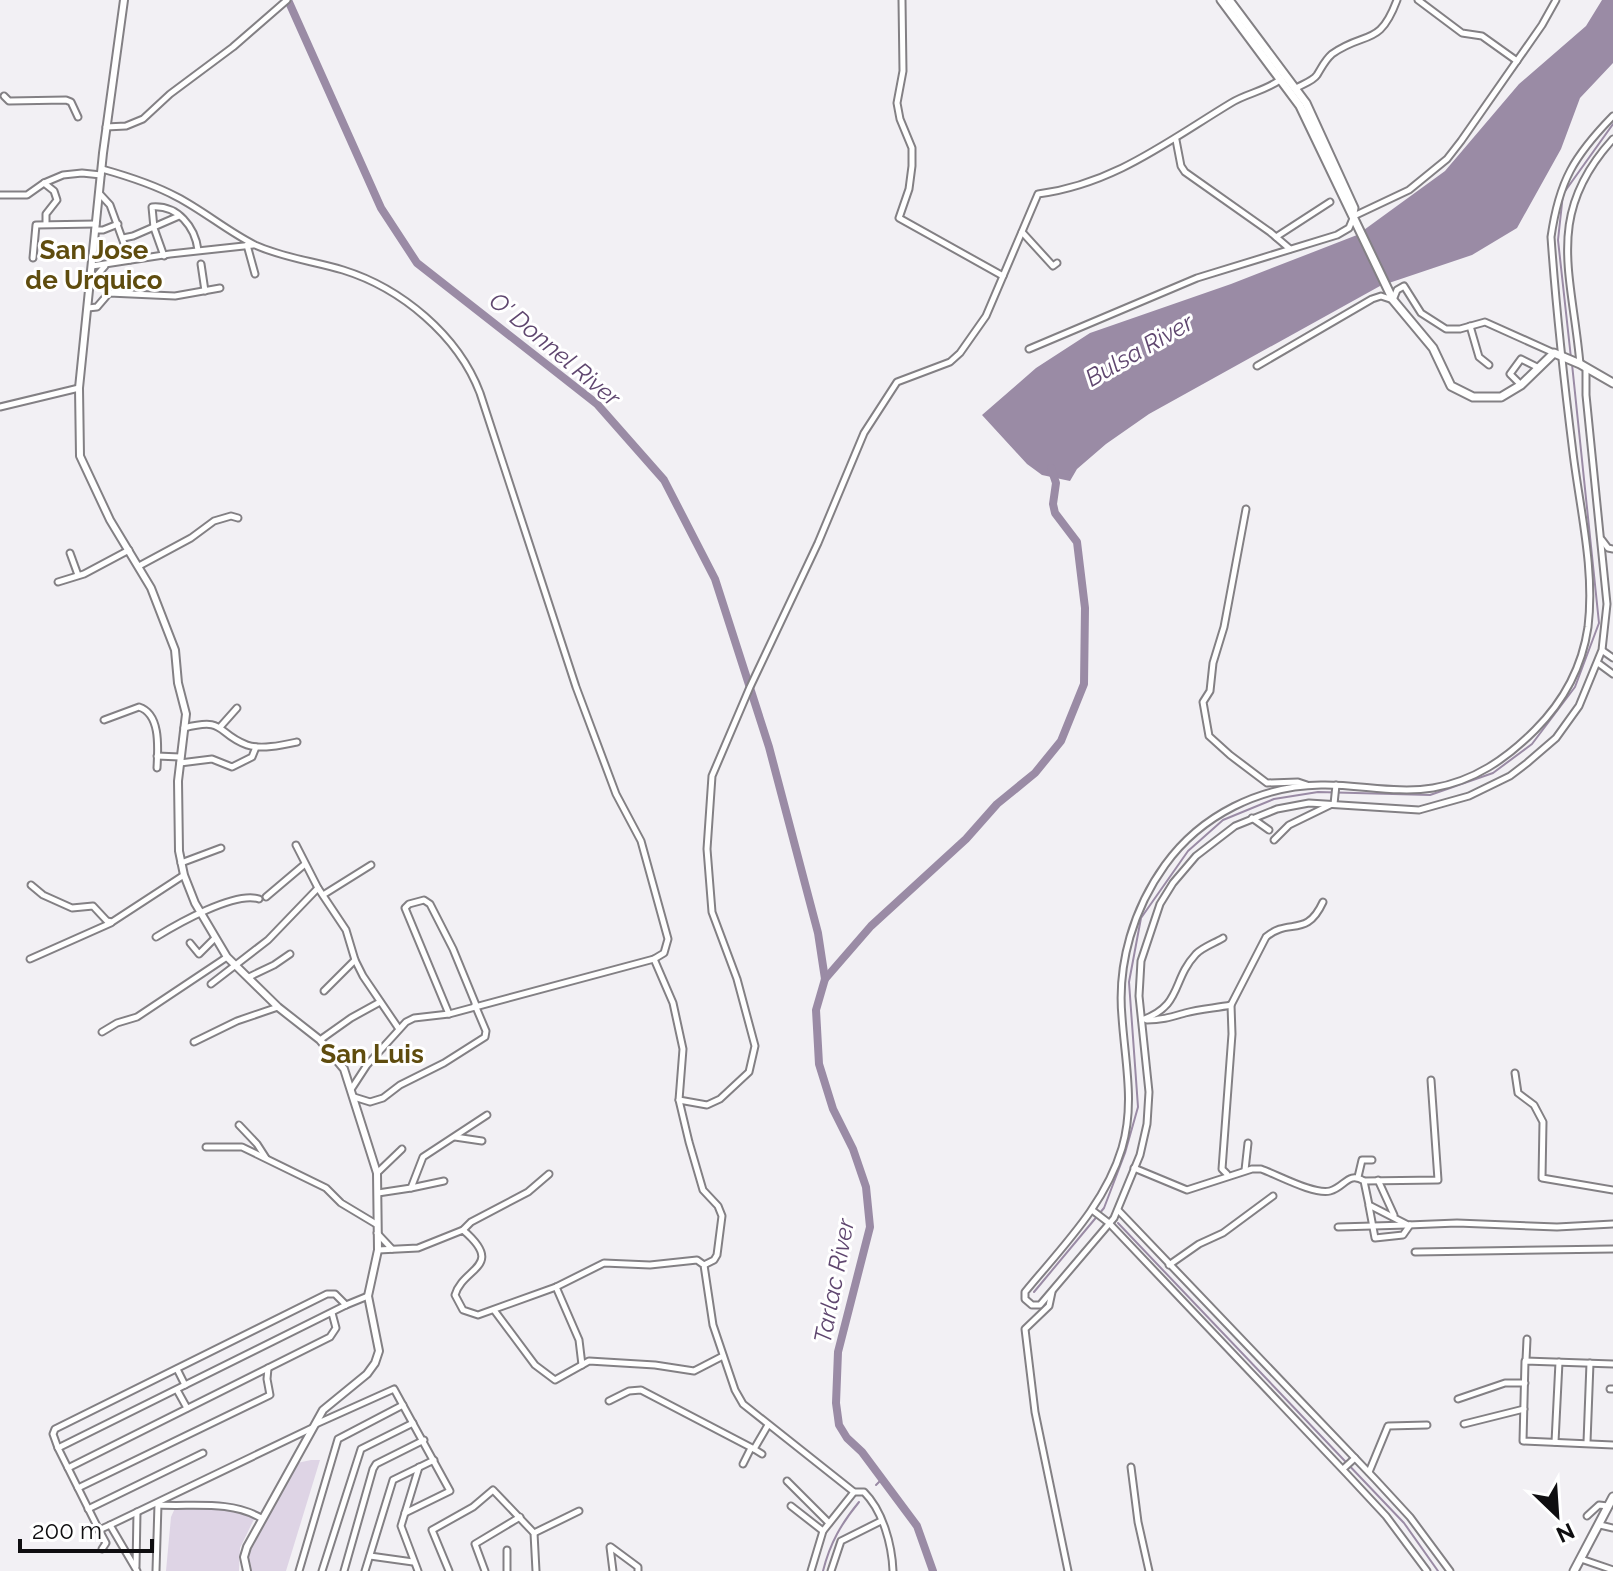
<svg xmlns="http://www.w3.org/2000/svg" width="1613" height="1571" viewBox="0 0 1613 1571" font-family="Raleway,sans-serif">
  <rect width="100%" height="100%" fill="#f2f0f4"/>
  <!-- green -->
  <g fill="#ded4e5">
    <path d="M 311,1460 L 320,1460 L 286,1571 L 250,1571 C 240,1542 282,1489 297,1463 Z"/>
    <polygon points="176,1506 248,1510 256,1515 240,1548 239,1571 166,1571 171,1517"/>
  </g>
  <!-- water -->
  <polygon fill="#9a8ba5" points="1602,0 1613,0 1613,63 1580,98 1561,149 1517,228 1472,255 1380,286 1149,414 1106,444 1077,469 1070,481 1042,475 1027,464 982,415 1036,368 1090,333 1231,284 1357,235 1445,171 1519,84 1586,26"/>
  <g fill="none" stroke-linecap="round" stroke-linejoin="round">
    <!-- stream -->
    <g stroke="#9a8ba5" stroke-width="2">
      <polyline points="1571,358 1558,240 1563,194 1613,124"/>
      <polyline points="1118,1223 1404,1523 1438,1571"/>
      <polyline points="1034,1292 1104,1208 1125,1153 1138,1107 1129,982 1141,918 1188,851 1223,820 1274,799 1318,792 1430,795 1493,773 1532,744 1575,687 1599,623 1572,364"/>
      <polyline points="876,1485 882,1479"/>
      <path d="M 823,1571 C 830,1543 841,1524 859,1502"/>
    </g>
    <!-- river -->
    <g stroke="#9a8ba5" stroke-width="8">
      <polyline points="288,0 381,208 417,263 597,404 664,480 715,579 769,747 818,933 825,979 816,1010 819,1064 833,1109 853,1149 866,1187 870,1227 838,1352 836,1403 839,1425 847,1438 862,1452 917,1526 933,1571"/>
      <polyline points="825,979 871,926 966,839 997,804 1035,773 1061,741 1084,684 1085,608 1077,542 1055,513 1053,504 1056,483 1051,468"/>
    </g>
    <!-- minor casing -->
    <g stroke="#838084" stroke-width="9">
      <g id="minor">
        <polyline points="902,0 903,71 897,103 900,119 912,148 912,166 909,189 899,218 1003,276"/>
        <polyline points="1418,0 1462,33 1482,36 1517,61"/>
        <path d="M 1296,88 C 1303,84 1313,81 1317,75 C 1322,67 1325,60 1332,54 C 1366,30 1379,48 1397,0"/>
        <polyline points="4,96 9,101 66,100 71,102 78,117"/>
        <polyline points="106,127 126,126 143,119 170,94 233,47 287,0"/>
        <polyline points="1176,140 1181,166 1185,172 1270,232 1290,249"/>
        <path d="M 102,169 C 127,176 153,184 177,197 C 204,211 227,231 255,245 C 284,258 313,261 343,270 C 401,288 458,335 480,393 L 576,687 L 616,794 L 641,841 L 668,939 L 664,953 L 654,959 L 449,1014 L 414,1018 L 406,1022 L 367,1065 L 352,1088"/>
        <polyline points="44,183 54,191 57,200 46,214 46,224"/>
        <polyline points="99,193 110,205 130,260"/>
        <polyline points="0,195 27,195 44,183 63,175 82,173 101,175"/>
        <polyline points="95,230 103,230 118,224"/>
        <polyline points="1022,232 1053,266 1057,263"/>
        <polyline points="1276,237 1330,202"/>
        <polyline points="123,238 133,236 179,216"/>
        <polyline points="247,245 255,274"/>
        <path d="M 164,256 L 154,228 L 152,207 C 178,205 195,227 198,250"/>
        <polyline points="33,258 36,225 96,224"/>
        <polyline points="201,264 205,291"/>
        <polyline points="92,266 170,254 253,245"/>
        <polyline points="91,282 105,266"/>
        <polyline points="88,308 97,307 109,293 175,296 220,288"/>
        <polyline points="1470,326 1479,357 1489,365"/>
        <polyline points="1029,349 1197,278 1337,235 1349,228 1354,216 1409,190 1447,159 1461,141 1542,25 1556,0"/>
        <path d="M 1580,364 C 1572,273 1544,215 1613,139"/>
        <polyline points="1257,366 1372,299 1381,296 1393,300 1397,290 1404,286 1421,313 1446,329 1460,329 1485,322 1554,353"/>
        <path d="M 1586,368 L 1586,395 L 1607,604 L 1602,650 L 1579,706 L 1556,738 L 1527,763 L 1510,776 L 1469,796 L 1419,810 L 1309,803 L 1277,809 L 1235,826 L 1196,856 L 1173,883 L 1160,904 L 1141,961 L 1139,996 L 1149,1092 L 1147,1124 L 1140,1155 L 1114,1218 L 1040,1305 L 1032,1305 L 1025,1299 L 1025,1292 C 1061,1248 1105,1205 1122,1148 C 1135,1104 1125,1062 1122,1017 C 1117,963 1134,908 1165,865 C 1201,815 1260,786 1321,785 C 1358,784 1396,794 1433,788 C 1474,781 1506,759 1535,730 C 1564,701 1582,668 1588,627 C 1595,570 1580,510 1573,453 C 1564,381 1556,309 1551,237 C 1559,181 1574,156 1613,116"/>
        <polyline points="1521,385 1510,374 1521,359 1539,368"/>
        <polyline points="0,407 79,388"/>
        <polyline points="1246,509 1224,627 1213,663 1210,691 1203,702 1209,736 1230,755 1267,783 1298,782 1307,785"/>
        <polyline points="1602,540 1608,548 1613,549"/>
        <polyline points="70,553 78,575"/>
        <polyline points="139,566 191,538 214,521 231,516 238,518"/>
        <polyline points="58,582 84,574 129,550"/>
        <polyline points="1603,651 1613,658"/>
        <polyline points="1598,663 1613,674"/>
        <path d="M 104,720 L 139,707 C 161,714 158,748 157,768"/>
        <polyline points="221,726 237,708"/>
        <path d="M 184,728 C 227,717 215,733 247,745 C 261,750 283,745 297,742"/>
        <polyline points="157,756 180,757"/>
        <polyline points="180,763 212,759 232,767 252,757 256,747"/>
        <polyline points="1334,804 1336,785"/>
        <polyline points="1252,818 1269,830"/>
        <polyline points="1274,840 1289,825 1330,805"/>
        <polyline points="296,845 318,888 346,930 355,960 363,976 399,1029"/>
        <polyline points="181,863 221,848"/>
        <polyline points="31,885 43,895 72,908 93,906 107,921 112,922 184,875"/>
        <polyline points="323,895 371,865"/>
        <polyline points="266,897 305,864"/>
        <path d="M 156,937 C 177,924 235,891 259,899"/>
        <polyline points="190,943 199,954 215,938"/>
        <polyline points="30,959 111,923"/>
        <polyline points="654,959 673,1003 683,1049 679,1100 689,1142 703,1190 718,1206 722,1216 717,1255 714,1260 704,1265"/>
        <polyline points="249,977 274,965 290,954"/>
        <polyline points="211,984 268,940 318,888"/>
        <polyline points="324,991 355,960"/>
        <polyline points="449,1014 405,908 409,904 424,900 430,904 453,949 476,1005"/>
        <path d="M 1142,1020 C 1183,1005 1171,981 1196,954 C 1203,947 1215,943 1223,938"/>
        <path d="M 1147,1020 C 1162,1020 1171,1017 1185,1013 C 1200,1009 1216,1008 1231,1005"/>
        <polyline points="102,1032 117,1023 137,1017 227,957"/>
        <polyline points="320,1040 351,1018 380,1002"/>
        <polyline points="194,1042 237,1021 278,1007"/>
        <polyline points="1515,1073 1518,1093 1534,1105 1543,1122 1542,1178 1613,1190"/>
        <polyline points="354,1097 370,1102 383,1098 400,1085 444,1063 485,1037 486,1031 475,1005"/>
        <path d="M 679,1100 L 707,1105 L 720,1099 L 749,1072 L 755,1046 L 737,979 L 712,912 L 707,849 L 712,776 L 750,687 L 818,543 L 864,433 L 897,382 L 950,362 L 960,353 L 986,316 L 1038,194 C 1114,184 1168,141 1231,103 C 1247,93 1266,91 1281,79"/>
        <polyline points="239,1125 257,1144 266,1158"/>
        <polyline points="455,1137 482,1141"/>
        <polyline points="206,1147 242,1147 326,1188 341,1203 376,1224"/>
        <path d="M 1134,1168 L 1187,1190 L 1252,1169 L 1261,1169 C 1278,1175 1314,1195 1330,1191 C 1345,1187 1348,1171 1364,1181 L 1369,1205 L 1408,1225 L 1457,1223 L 1557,1227 L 1613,1224"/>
        <polyline points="1245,1170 1248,1143"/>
        <polyline points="377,1173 402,1149"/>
        <path d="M 1227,1174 L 1222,1169 L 1232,1034 L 1231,1005 L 1266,937 C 1289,917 1306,939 1323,902"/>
        <polyline points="1358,1177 1362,1160 1372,1160"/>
        <polyline points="1378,1180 1394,1215"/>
        <polyline points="1364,1181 1438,1180 1431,1080"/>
        <polyline points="411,1188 444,1181"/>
        <polyline points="378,1193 411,1188 423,1157 487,1115"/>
        <polyline points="1369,1206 1375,1238 1403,1235 1410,1225"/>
        <polyline points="1092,1210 1109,1223 1346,1473 1386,1516 1427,1571"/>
        <polyline points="1118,1210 1375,1479 1410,1517 1450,1571"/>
        <polyline points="1338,1227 1407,1225"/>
        <polyline points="463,1230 471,1222 528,1192 549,1174"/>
        <polyline points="377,1233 392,1249"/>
        <path d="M 378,1250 L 418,1248 L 463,1230 C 506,1267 463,1267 455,1295 L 463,1310 L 478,1315 L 556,1287 L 604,1263 L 650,1265 L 697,1260 L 704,1265 L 713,1325 L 735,1390 L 743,1404 L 854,1492 L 864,1492 C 883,1511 892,1545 893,1571"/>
        <polyline points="1415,1252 1613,1249"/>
        <polyline points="1169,1265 1199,1244 1223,1233 1273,1196"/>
        <polyline points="556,1287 579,1340 582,1365"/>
        <polyline points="1052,1292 1049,1306 1025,1329 1035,1412 1068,1571"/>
        <polyline points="494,1310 535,1365 555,1380 589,1361 655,1365 694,1371 723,1356"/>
        <polyline points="1526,1360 1527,1339"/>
        <polyline points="1613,1364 1525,1361 1523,1441 1613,1445"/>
        <polyline points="177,1369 185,1385"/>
        <polyline points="1610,1389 1613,1389"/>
        <polyline points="177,1390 187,1408"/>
        <polyline points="1458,1399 1505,1383 1525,1383"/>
        <polyline points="609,1401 629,1391 641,1390 754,1449 768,1425"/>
        <polyline points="316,1424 394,1389 450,1491 405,1513"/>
        <polyline points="1464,1424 1524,1409"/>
        <polyline points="1555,1442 1559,1362"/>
        <polyline points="1587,1442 1590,1363"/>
        <polyline points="58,1448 53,1434 55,1429 327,1294 335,1294 346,1305"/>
        <polyline points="754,1449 762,1454"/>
        <polyline points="743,1464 751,1448"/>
        <polyline points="1131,1467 1138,1522 1149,1571"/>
        <polyline points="68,1468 330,1337 336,1328 332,1313"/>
        <polyline points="1343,1469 1355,1458"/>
        <polyline points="1369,1472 1388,1426 1427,1425"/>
        <polyline points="787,1481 829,1523"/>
        <polyline points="78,1488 270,1395 267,1379 268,1368"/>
        <path d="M 158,1505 C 193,1507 230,1500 261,1518"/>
        <polyline points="791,1506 823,1531"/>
        <polyline points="88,1509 203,1453"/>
        <polyline points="1587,1516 1599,1505 1608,1506"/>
        <polyline points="110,1525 99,1530 58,1448 346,1305 368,1296"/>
        <polyline points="1600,1525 1613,1528"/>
        <polyline points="99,1530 106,1543 102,1549"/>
        <polyline points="534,1533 579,1511"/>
        <polyline points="610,1547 613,1571"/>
        <polyline points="611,1547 638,1567 638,1571"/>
        <polyline points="370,1556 413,1562"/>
        <polyline points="1581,1559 1613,1570"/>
        <polyline points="136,1567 137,1512"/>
        <polyline points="137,1571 110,1525 312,1428"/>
        <polyline points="156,1571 158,1504"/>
        <polyline points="299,1571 338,1439 403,1405"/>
        <polyline points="322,1571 361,1449 413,1423"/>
        <polyline points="344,1571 373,1469 376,1464 424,1440"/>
        <polyline points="365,1571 393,1480 434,1460"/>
        <polyline points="418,1571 401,1526 419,1467"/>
        <polyline points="449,1571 432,1530 473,1507 493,1490 534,1533 536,1571"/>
        <polyline points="485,1571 475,1544 520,1517"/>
        <polyline points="507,1571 507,1550"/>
        <polyline points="811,1571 823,1531 854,1492"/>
        <polyline points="831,1571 841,1541 881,1521"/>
      </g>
    </g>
    <!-- tertiary casing -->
    <g stroke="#838084" stroke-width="10">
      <polyline id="tertiary" points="124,0 103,153 79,388 80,456 110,520 151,588 175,650 178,683 186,714 178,781 179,851 184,875 195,903 227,957 278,1007 320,1040 344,1069 377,1173 378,1250 368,1296 379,1351 375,1363 367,1374 323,1410 247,1547 244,1557 247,1571"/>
    </g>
    <!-- secondary casing -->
    <g stroke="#838084" stroke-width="11">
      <g id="secondary">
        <polyline points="1221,0 1300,106 1393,300 1433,348 1451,386 1473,397 1501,397 1521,385 1554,353 1580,364 1613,383"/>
        <polyline points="1229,0 1306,103 1354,208 1353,213"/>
        <polyline points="1574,1571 1613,1497"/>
      </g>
    </g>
    <!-- minor -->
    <use href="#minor" stroke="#fff" stroke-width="5"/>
    <!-- tertiary -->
    <use href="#tertiary" stroke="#fff" stroke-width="6"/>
    <!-- secondary -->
    <use href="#secondary" stroke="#fff" stroke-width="7"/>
  </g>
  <g text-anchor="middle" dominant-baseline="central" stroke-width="6" stroke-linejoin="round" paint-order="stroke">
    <!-- water labels -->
    <g font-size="24" font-style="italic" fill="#5f466f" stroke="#fff">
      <text transform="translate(555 349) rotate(40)">O' Donnel River</text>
      <text transform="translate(1139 350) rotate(-30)">Bulsa River</text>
      <text transform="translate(834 1281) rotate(-79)">Tarlac River</text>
    </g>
    <!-- quarter labels -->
    <g font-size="26" font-weight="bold" fill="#5f4c0e" stroke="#fff">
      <text x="94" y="250">San Jose<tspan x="94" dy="30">de Urquico</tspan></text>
      <text x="372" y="1054">San Luis</text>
    </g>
  </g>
  <!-- north arrow -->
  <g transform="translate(1557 1515) rotate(155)" stroke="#ffffff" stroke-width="6" paint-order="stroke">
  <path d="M0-6L14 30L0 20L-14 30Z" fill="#0f0e10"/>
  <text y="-12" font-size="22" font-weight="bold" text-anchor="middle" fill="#0f0e10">N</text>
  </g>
  <!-- scale -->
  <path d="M20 1539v12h132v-12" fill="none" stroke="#0f0e10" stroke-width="4"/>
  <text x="32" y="1539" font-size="24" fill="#0f0e10" stroke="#ffffff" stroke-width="6" paint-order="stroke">200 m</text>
</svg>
